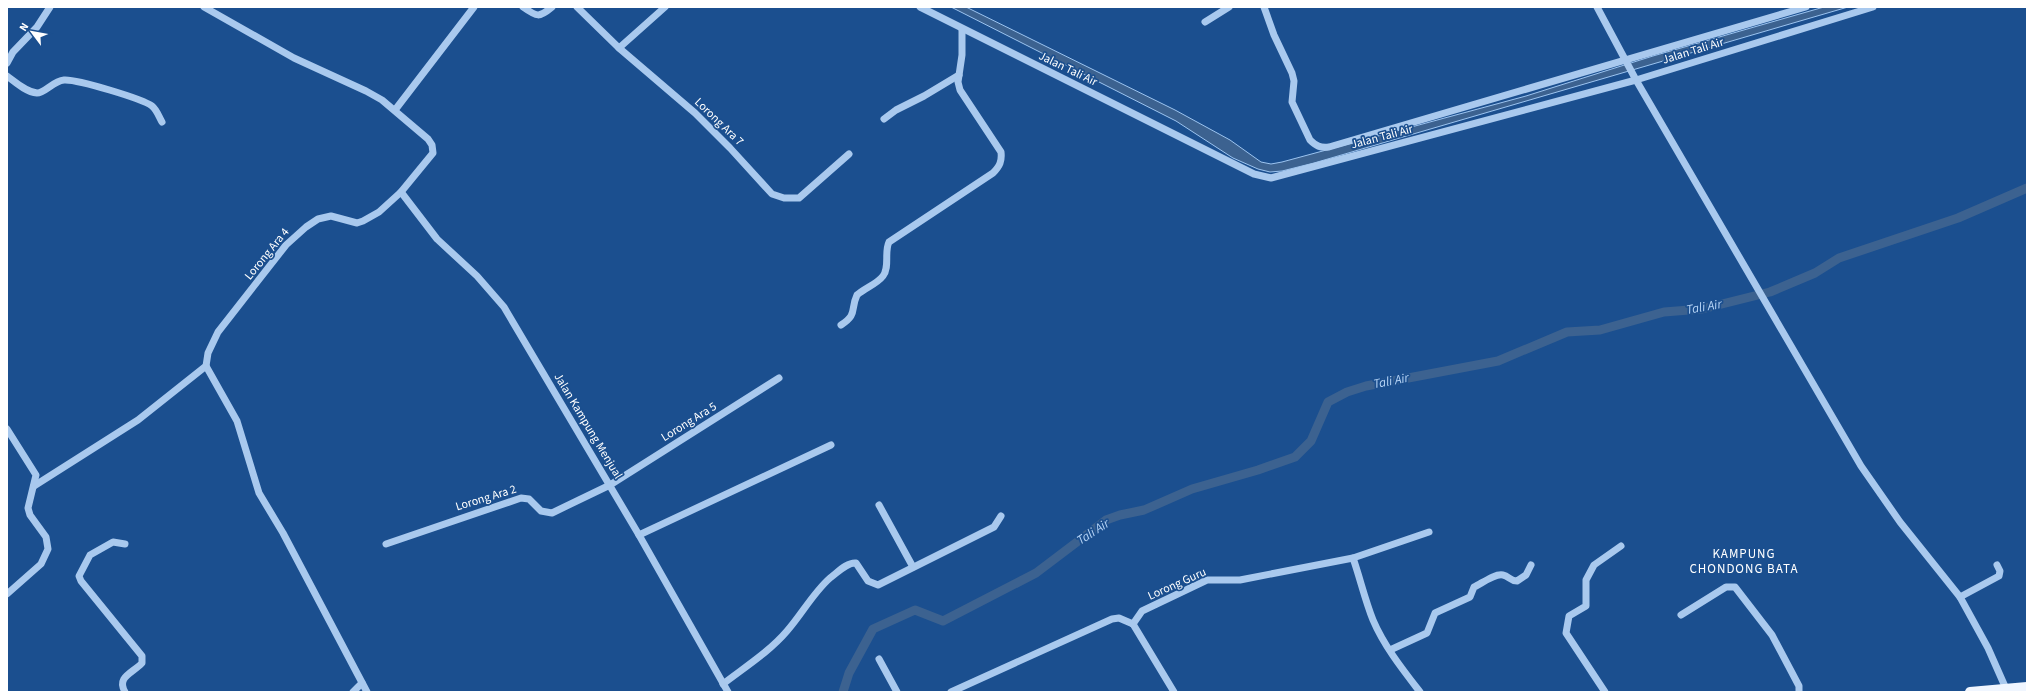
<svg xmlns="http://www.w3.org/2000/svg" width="2034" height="699" viewBox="0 0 2034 699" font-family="'Source Sans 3',sans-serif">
  <rect width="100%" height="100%" fill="#1b4f8f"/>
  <!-- water -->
  <polygon fill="#3c6290" stroke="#9cc4f0" points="951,7 966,7 1175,110 1230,140 1261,162 1271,164 1282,162 1526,96 1653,56 1824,7 1848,7 1314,163 1282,171 1270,172 1258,169 1233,158 1176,121"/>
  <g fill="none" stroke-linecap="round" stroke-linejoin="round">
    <!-- canal -->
    <polyline stroke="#3c6290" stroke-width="9" points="843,692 849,673 873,629 915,610 943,621 1036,573 1106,520 1120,515 1144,510 1192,489 1258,470 1295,457 1311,441 1328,402 1347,392 1366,386 1498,361 1567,332 1600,330 1664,312 1702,309 1770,292 1815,273 1839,258 1958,218 2027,188"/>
    <!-- minor -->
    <g stroke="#a9c9ee" stroke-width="7">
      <path d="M 523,7 C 537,17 539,18 552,7"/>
      <polyline points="577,7 619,48 695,113 730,148 772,194 784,198 799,198 849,154"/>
      <polyline points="920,7 1254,174 1271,178 1636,80 1873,7"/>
      <path d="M 1264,7 L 1274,35 L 1292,73 L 1294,81 L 1292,102 L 1310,140 C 1316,146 1320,148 1329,147 L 1806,7"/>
      <polyline points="1597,7 1636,80 1861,466 1900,522 1960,597 1988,648 2007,691"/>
      <polyline points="1205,22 1229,7"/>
      <polyline points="619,48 665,7"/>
      <polyline points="7,63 13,52 37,27 50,7"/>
      <path d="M 7,76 C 15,82 26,92 37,93 C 45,93 53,81 64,80 C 77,79 143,99 152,106 C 157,110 159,117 162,122"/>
      <polyline points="395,110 474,7"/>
      <polyline points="884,119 896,110 924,96 959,75"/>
      <polyline points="401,192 437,239 477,276 504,307 639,535 728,692"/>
      <path d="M 841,325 C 858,314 850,310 857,295 C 865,288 877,284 883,276 C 890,267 884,252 889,242 L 993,173 C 1000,166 1002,161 1001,152 L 960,90 L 958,82 L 962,55 L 962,29"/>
      <polyline points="206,366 237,421 259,493 283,533 367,692"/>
      <polyline points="7,429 36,475 28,508 30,515 46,537 48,549 41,564 7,594"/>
      <polyline points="34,486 138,420 206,366 208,353 218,332 286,245 306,227 318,219 331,216 357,223 363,221 379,212 401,192 433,153 432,145 428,139 382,100 366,91 294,58 204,7"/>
      <polyline points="879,505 913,567"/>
      <polyline points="639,535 831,445"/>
      <polyline points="386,544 521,498 529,499 541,511 552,513 610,485 779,378"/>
      <path d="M 1353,558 C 1360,578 1365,600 1373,620 C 1384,646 1403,670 1420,692"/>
      <polyline points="1960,597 1999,576 2000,571 1997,565"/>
      <polyline points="1681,615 1726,587 1735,587 1772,635 1799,686 1799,692"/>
      <polyline points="1133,624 1142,611 1207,580 1240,580 1353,558 1429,532"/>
      <polyline points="1133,624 1174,692"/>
      <path d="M 1390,650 L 1427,633 L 1435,613 L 1470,597 L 1474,587 C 1481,584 1495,573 1503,575 C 1509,576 1510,581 1517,581 L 1526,575 L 1531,565"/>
      <polyline points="879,659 897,692"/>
      <path d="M 723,684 C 745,667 769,652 787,631 C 802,614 813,593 830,578 C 837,573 847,562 856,563 L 868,581 L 878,585 L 994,527 L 1001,516"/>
      <path d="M 125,692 C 116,677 133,673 142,663 L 142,656 L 81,581 L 79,576 L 90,555 L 113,542 L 125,544"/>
      <polyline points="353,692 362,683"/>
      <polyline points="951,692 1112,619 1119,618 1133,624"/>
      <polyline points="1605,692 1566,633 1569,616 1586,606 1586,580 1594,565 1621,546"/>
    </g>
    <!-- major -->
    <polyline stroke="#f0f6ff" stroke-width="10" points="1970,692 2027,687"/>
  </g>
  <g text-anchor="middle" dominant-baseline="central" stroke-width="3.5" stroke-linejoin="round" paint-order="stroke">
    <!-- street labels -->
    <g font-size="12" fill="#fff" stroke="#1b4f8f">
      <text transform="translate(1693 51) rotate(-17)">Jalan Tali Air</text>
      <text transform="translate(1068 69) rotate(26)">Jalan Tali Air</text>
      <text transform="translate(719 122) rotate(44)">Lorong Ara 7</text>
      <text transform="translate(1382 137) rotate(-15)">Jalan Tali Air</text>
      <text transform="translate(267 254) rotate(-51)">Lorong Ara 4</text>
      <text transform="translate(689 422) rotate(-32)">Lorong Ara 5</text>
      <text transform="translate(588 426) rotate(59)">Jalan Kampung Menjual</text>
      <text transform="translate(486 498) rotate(-17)">Lorong Ara 2</text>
      <text transform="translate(1177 584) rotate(-24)">Lorong Guru</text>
    </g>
    <!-- water labels -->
    <g font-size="13" font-style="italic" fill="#b5d3f5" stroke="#1b4f8f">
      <text transform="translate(1704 307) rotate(-10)">Tali Air</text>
      <text transform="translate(1391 381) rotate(-11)">Tali Air</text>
      <text transform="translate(1093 532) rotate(-33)">Tali Air</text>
    </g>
    <!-- neighbourhood labels -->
    <g font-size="13" letter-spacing="1" fill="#fff" stroke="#1b4f8f">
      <text x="1744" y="554">KAMPUNG<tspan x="1744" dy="15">CHONDONG BATA</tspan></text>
    </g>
  </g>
  <!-- border -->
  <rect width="2034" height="699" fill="none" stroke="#ffffff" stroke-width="16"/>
  <!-- north arrow -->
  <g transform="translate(32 32) rotate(302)" stroke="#1b4f8f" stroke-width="3" paint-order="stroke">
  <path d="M0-3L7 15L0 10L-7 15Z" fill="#ffffff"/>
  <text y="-6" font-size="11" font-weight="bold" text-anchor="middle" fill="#ffffff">N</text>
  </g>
</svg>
